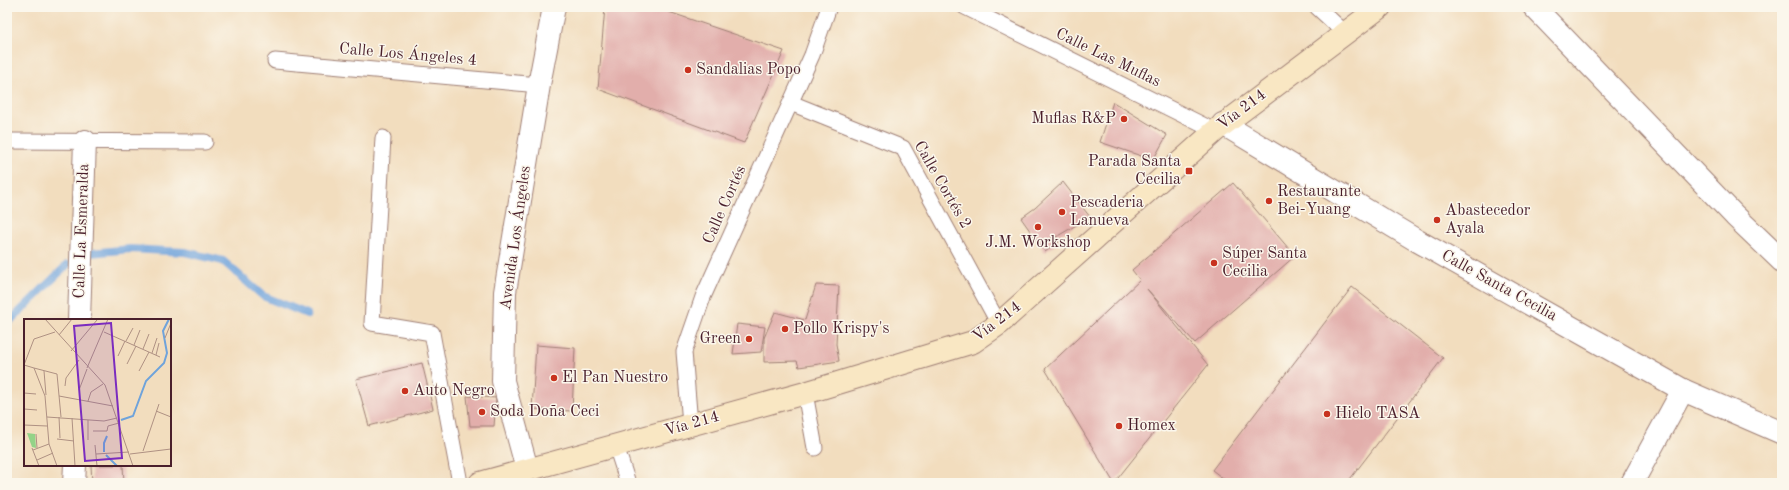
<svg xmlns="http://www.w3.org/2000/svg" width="1789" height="490" viewBox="0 0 1789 490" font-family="'Old Standard TT',serif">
  <rect width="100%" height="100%" fill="#fbf7ec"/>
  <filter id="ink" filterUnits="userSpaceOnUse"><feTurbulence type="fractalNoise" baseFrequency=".025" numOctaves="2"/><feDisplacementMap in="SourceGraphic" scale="8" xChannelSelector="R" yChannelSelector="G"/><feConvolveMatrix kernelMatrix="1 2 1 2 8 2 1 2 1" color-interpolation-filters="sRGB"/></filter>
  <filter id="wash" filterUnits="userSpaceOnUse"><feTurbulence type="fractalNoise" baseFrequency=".012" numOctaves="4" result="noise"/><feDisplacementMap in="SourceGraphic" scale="16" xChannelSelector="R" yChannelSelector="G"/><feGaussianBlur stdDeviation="0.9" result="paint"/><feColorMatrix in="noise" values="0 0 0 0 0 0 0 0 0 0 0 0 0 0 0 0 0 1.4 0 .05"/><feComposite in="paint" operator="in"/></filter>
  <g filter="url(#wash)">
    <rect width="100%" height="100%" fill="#f2ddbe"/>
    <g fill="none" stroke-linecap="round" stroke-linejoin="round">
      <!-- stream -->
      <g stroke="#6fa3db" stroke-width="8">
        <polyline points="91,253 130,249 185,252 223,261 263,296 307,314"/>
        <polyline points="7,324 67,265"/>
      </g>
    </g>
    <g id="blocks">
      <!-- building -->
      <g fill="#e2aeab">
        <polygon points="605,7 654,7 784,51 744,143 598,89"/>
        <polygon points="1113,102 1167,135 1153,160 1100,142"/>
        <polygon points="1063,182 1090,217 1056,237 1059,242 1045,252 1021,218 1035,208"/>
        <polygon points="1233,183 1295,256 1195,343 1147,289 1208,365 1114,483 1045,369 1140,280 1132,270"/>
        <polygon points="816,285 839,286 836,344 839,361 799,367 797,361 764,362 764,338 775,312 805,320"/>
        <polygon points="1352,287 1443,358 1347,483 1229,483 1212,470"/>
        <polygon points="737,324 765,327 761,352 733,354"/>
        <polygon points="536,345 575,348 572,411 532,409"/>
        <polygon points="422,363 433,409 369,426 356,379"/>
        <polygon points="467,396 496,398 494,426 470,426"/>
        <polygon points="91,465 123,465 124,483 92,483"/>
      </g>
    </g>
  </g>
  <g filter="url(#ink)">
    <use href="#blocks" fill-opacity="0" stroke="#9e7e74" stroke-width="1"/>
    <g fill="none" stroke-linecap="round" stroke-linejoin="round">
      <!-- service casing -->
      <g stroke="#9e7e74" stroke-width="17">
        <g id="service">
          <polyline points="965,7 1215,131"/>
          <polyline points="1317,7 1345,33"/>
          <polyline points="275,61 539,85"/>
          <polyline points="791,103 903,148 999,324"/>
          <polyline points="383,138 372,323 432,333 460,483"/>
          <polyline points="7,141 205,142"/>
          <polyline points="805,393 815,448"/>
          <polyline points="690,424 684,352 703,297 812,55 829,7"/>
          <polyline points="616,446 628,483"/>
        </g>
      </g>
      <!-- minor casing -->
      <g stroke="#9e7e74" stroke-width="24">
        <g id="minor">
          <polyline points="1534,7 1735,216 1782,261"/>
          <polyline points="1223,124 1416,240 1683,390 1782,433"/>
          <polyline points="79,320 85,141"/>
          <polyline points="527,469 503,381 505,292 539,85 554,7"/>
          <polyline points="74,483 75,465"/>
          <polyline points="1632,483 1683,390"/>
        </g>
      </g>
      <!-- secondary casing -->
      <g stroke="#9e7e74" stroke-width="24">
        <polyline id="secondary" points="480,483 805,393 973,342 999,324 1215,131 1380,7"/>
      </g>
      <!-- service -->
      <use href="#service" stroke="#fff" stroke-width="15"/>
      <!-- minor -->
      <use href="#minor" stroke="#fff" stroke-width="22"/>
      <!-- secondary -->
      <use href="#secondary" stroke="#f9e7c3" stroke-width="22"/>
    </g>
  </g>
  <!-- markers -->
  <g fill="#c8321e" stroke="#fbf7ec" stroke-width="1.5">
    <circle cx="688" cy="70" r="4"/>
    <circle cx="1124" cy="119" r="4"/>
    <rect x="1185" y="167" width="8" height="8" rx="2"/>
    <circle cx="1269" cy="201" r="4"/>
    <circle cx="1062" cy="212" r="4"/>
    <circle cx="1437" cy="220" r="4"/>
    <circle cx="1038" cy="227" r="4"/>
    <circle cx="1214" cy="263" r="4"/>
    <circle cx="785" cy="329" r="4"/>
    <circle cx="749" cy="339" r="4"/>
    <circle cx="554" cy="378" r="4"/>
    <circle cx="405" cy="391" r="4"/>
    <circle cx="482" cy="412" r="4"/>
    <circle cx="1327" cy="414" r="4"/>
    <circle cx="1119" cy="426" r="4"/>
  </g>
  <g text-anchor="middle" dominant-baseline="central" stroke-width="3" stroke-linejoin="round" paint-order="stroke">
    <!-- street labels -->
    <g font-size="16" fill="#4a1f2b" stroke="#fbf7ec">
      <text transform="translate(408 55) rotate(5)">Calle Los Ángeles 4</text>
      <text transform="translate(1108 58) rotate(26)">Calle Las Muflas</text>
      <text transform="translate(1242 110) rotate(-37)">Vía 214</text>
      <text transform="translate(942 185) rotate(60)">Calle Cortés 2</text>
      <text transform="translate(725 205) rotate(-66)">Calle Cortés</text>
      <text transform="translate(82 231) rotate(-88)">Calle La Esmeralda</text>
      <text transform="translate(516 238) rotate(-82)">Avenida Los Ángeles</text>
      <text transform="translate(1499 286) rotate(29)">Calle Santa Cecilia</text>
      <text transform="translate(997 322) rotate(-37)">Vía 214</text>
      <text transform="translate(692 424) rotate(-16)">Vía 214</text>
    </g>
    <!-- poi labels -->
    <g font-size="16" fill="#4a1f2b" stroke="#fbf7ec" text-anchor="start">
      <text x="696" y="70">Sandalias Popo</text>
      <text x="1116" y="119" text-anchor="end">Muflas R&amp;P</text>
      <text x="1181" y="162" text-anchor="end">Parada Santa<tspan x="1181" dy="18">Cecilia</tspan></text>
      <text x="1277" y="192">Restaurante<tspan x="1277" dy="18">Bei-Yuang</tspan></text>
      <text x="1070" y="203">Pescaderia<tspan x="1070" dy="18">Lanueva</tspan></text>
      <text x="1445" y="211">Abastecedor<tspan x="1445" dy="18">Ayala</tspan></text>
      <text x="1038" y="243" text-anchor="middle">J.M. Workshop</text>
      <text x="1222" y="254">Súper Santa<tspan x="1222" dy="18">Cecilia</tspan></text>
      <text x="793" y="329">Pollo Krispy's</text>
      <text x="741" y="339" text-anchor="end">Green</text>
      <text x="562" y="378">El Pan Nuestro</text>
      <text x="413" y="391">Auto Negro</text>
      <text x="490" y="412">Soda Doña Ceci</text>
      <text x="1335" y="414">Hielo TASA</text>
      <text x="1127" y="426">Homex</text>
    </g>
  </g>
  <!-- overview -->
  <g transform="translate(24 319)">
    <rect width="147" height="147" fill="#f2ddbe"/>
    <path d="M 3,114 L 11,115 L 12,129 L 8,128 Z" fill="#94d388"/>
    <path fill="none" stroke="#6fa3db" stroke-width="2" d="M 97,101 L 109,97 L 122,62 L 140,44 L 143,34 L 139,12 L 145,0M 80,133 L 80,124 L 83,117M 82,136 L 93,147"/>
    <path fill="none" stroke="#af9183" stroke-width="1" d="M 21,0 L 81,66 L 109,147M 80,13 L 136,38M 35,16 L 48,0M 141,19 L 147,4M 102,22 L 109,9M 110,26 L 116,11M 119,30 L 125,15M 47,32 L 73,1M 128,34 L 133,19M 132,36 L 135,24M 94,37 L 101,22M 103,45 L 112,27M 0,46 L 10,49 L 21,77 L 25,125 L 33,147M 0,46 L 10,20 L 31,13M 10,49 L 33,55 L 37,98M 63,49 L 84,0M 20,52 L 22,76M 115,52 L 125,33M 41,67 L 42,59 L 55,41M 55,71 L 63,50M 0,74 L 12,75M 35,77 L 89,87M 64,82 L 67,73 L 79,65M 0,90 L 13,91M 132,92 L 147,98M 23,98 L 80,102 L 93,99M 35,98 L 36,119M 48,99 L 51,147M 0,106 L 23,107M 69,112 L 83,112 L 84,107 L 95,104M 12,115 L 13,129M 33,120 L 50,122M 64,121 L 64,101M 71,126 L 73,147M 8,129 L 15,147M 9,131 L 25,125M 119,132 L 135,85M 72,135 L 105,133M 106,135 L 147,130M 13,141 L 29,134"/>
    <path fill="#7b2cbf" fill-opacity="0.15" stroke="#7b2cbf" stroke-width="2" d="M 87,4 L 98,139 L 61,142 L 50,7 Z"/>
    <rect width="147" height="147" fill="none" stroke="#4a1f2b" stroke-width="2"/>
  </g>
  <!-- margin -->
  <rect width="1789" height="490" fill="none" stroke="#fbf7ec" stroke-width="24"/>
</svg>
